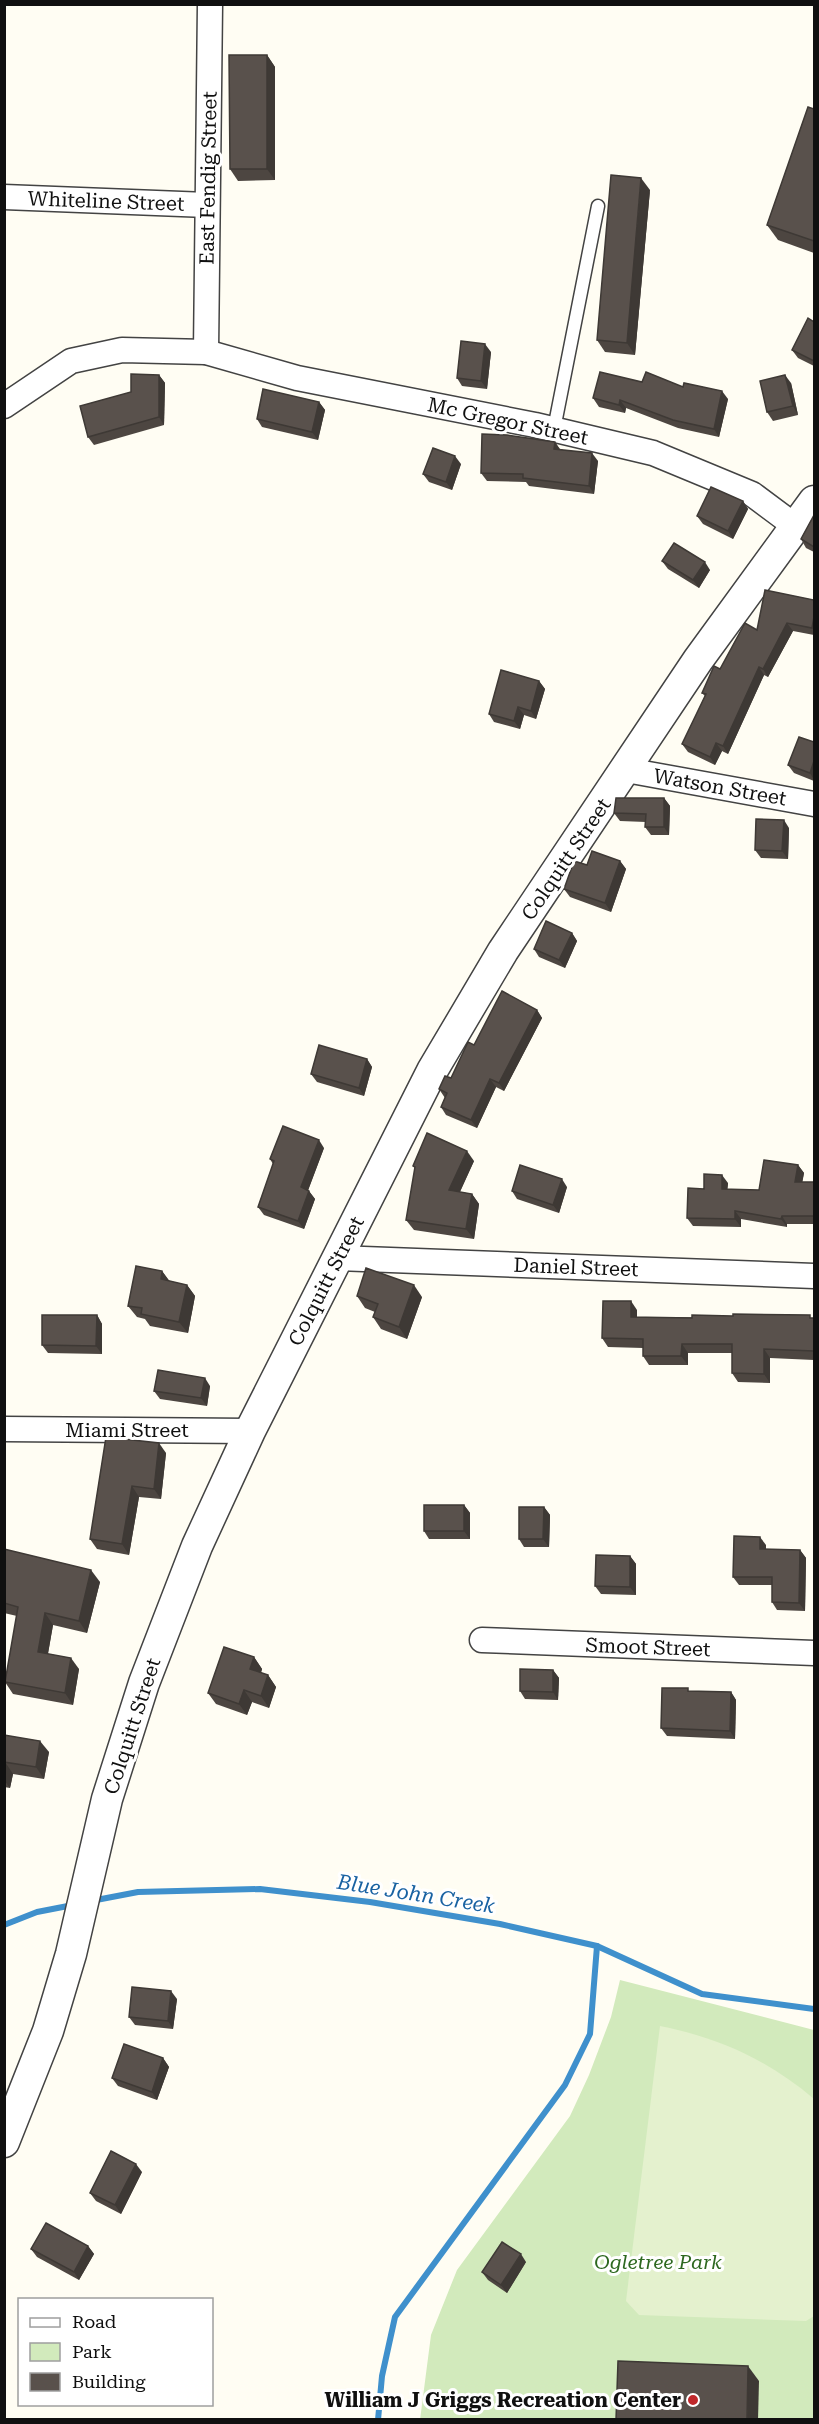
<svg xmlns="http://www.w3.org/2000/svg" width="819" height="2424" viewBox="0 0 819 2424" font-family="'Roboto Serif',serif">
  <rect width="100%" height="100%" fill="#fffdf3"/>
  <!-- green -->
  <polygon fill="#d2eabc" points="620,1980 814,2030 814,2419 420,2420 431,2335 457,2270 570,2116 589,2075 611,2017"/>
  <!-- pitch -->
  <path fill="#e4f1ce" d="M 660,2026 C 720,2038 768,2060 814,2099 L 814,2316 L 806,2321 L 639,2315 L 626,2301 Z"/>
  <g fill="none" stroke-linecap="round" stroke-linejoin="round">
    <!-- stream -->
    <g stroke="#3f90cc" stroke-width="6">
      <polyline points="91,1901 138,1892 260,1889 370,1902 500,1924 597,1946 702,1994 814,2009"/>
      <polyline points="4,1925 37,1912 73,1905"/>
      <polyline points="378,2420 382,2376 395,2317 565,2085 590,2034 597,1946"/>
    </g>
    <!-- service casing -->
    <g stroke="#434343" stroke-width="15">
      <polyline id="service" points="554,429 598,206"/>
    </g>
    <!-- minor casing -->
    <g stroke="#434343" stroke-width="27">
      <g id="minor">
        <polyline points="4,197 207,205"/>
        <polyline points="206,352 210,4"/>
        <polyline points="4,406 71,361 122,350 206,352 297,378 535,425 653,453 752,494 795,526"/>
        <polyline points="626,770 814,804"/>
        <polyline points="337,1258 814,1276"/>
        <polyline points="4,1429 250,1431"/>
        <polyline points="482,1640 814,1653"/>
      </g>
    </g>
    <!-- tertiary casing -->
    <g stroke="#434343" stroke-width="33">
      <polyline id="tertiary" points="4,2142 48,2031 71,1954 107,1799 144,1683 197,1546 250,1431 432,1071 503,951 698,660 814,501"/>
    </g>
    <!-- service -->
    <use href="#service" stroke="#fff" stroke-width="12"/>
    <!-- minor -->
    <use href="#minor" stroke="#fff" stroke-width="24"/>
    <!-- tertiary -->
    <use href="#tertiary" stroke="#fff" stroke-width="30"/>
  </g>
  <!-- wall -->
  <g fill="#4d4641">
    <polygon points="267,55 275,67 275,180 238,181 230,169"/>
    <polygon points="814,109 814,253 778,240 767,225"/>
    <polygon points="650,190 635,355 605,352 597,340"/>
    <polygon points="814,322 814,366 798,358 792,350"/>
    <polygon points="491,352 487,389 462,386 457,378"/>
    <polygon points="159,375 165,383 164,425 94,445 88,437 131,392"/>
    <polygon points="642,382 683,387 728,399 719,437 678,428 626,408 625,413 599,407 593,398"/>
    <polygon points="791,383 798,415 773,421 767,412"/>
    <polygon points="319,402 325,410 318,440 262,427 257,419"/>
    <polygon points="555,442 560,449 598,461 594,494 529,486 526,482 487,481 481,473"/>
    <polygon points="461,464 452,490 429,482 423,474"/>
    <polygon points="743,501 748,509 733,539 703,524 697,516"/>
    <polygon points="814,515 814,552 806,548 801,539"/>
    <polygon points="662,561 710,570 699,588 668,569"/>
    <polygon points="814,600 814,635 793,631 768,677 764,675 728,754 722,751 715,765 688,752 682,744 705,696 702,693 757,630"/>
    <polygon points="539,681 545,689 536,719 524,715 520,729 494,722 489,714"/>
    <polygon points="814,742 814,781 794,773 788,765"/>
    <polygon points="664,798 670,806 669,835 651,835 645,827 646,822 620,821 614,813"/>
    <polygon points="789,828 788,859 761,858 755,850"/>
    <polygon points="620,861 626,869 611,912 570,897 564,889 587,865"/>
    <polygon points="572,933 577,941 565,968 539,957 534,949"/>
    <polygon points="537,1010 542,1018 504,1091 496,1087 477,1128 446,1115 441,1107 445,1098 439,1089 451,1078 474,1045"/>
    <polygon points="367,1059 372,1067 364,1096 317,1082 311,1074"/>
    <polygon points="324,1148 308,1190 315,1199 304,1229 264,1215 258,1207 273,1164 270,1159"/>
    <polygon points="474,1161 460,1192 472,1194 479,1204 474,1239 414,1230 406,1220 415,1168 413,1166"/>
    <polygon points="798,1165 804,1173 802,1182 814,1182 814,1224 787,1224 787,1227 741,1219 741,1227 693,1226 687,1218 704,1189 728,1183 727,1189 759,1190"/>
    <polygon points="567,1187 559,1213 517,1199 512,1191"/>
    <polygon points="162,1271 169,1281 187,1285 195,1296 188,1333 150,1326 145,1319 137,1317 128,1306"/>
    <polygon points="357,1296 422,1297 407,1339 381,1329 373,1317 375,1312 365,1308"/>
    <polygon points="637,1310 637,1317 814,1318 814,1360 770,1358 770,1383 738,1382 732,1373 732,1353 688,1353 688,1365 649,1365 643,1356 643,1348 608,1347 602,1338"/>
    <polygon points="97,1315 102,1324 102,1354 48,1353 42,1345"/>
    <polygon points="210,1386 207,1406 160,1399 154,1391"/>
    <polygon points="106,1437 166,1453 161,1499 139,1497 129,1555 97,1549 90,1539"/>
    <polygon points="464,1505 470,1513 470,1539 429,1539 424,1531"/>
    <polygon points="544,1507 550,1515 549,1547 524,1547 519,1539"/>
    <polygon points="766,1545 766,1549 800,1550 806,1558 805,1611 777,1610 772,1602 772,1585 739,1585 733,1577"/>
    <polygon points="4,1549 100,1582 87,1633 53,1625 48,1654 79,1669 73,1705 13,1694 5,1682 17,1616 4,1613"/>
    <polygon points="630,1556 636,1564 636,1595 601,1594 595,1586"/>
    <polygon points="254,1657 262,1669 261,1673 268,1675 276,1687 269,1708 252,1702 247,1715 216,1704 208,1693"/>
    <polygon points="553,1670 559,1678 558,1700 525,1699 520,1691"/>
    <polygon points="690,1691 731,1692 736,1700 735,1739 667,1736 661,1728"/>
    <polygon points="4,1735 49,1752 44,1779 13,1774 10,1788 4,1787"/>
    <polygon points="177,1999 173,2029 135,2025 129,2017"/>
    <polygon points="163,2058 169,2067 157,2100 118,2086 112,2078"/>
    <polygon points="142,2172 121,2214 96,2201 90,2193"/>
    <polygon points="88,2246 94,2254 79,2280 37,2257 31,2249"/>
    <polygon points="526,2262 507,2293 488,2280 482,2272"/>
  </g>
  <!-- shaded-wall -->
  <g fill="#3e3935">
    <polygon points="267,55 275,67 275,180 267,169"/>
    <polygon points="641,178 650,190 635,355 627,343"/>
    <polygon points="485,344 491,352 487,389 481,381"/>
    <polygon points="159,375 165,383 164,425 159,417"/>
    <polygon points="785,375 791,383 798,415 793,406"/>
    <polygon points="722,391 728,399 719,437 714,429"/>
    <polygon points="620,400 626,408 625,413 619,405"/>
    <polygon points="319,402 325,410 318,440 312,432"/>
    <polygon points="555,442 560,450 554,449"/>
    <polygon points="592,453 598,461 594,494 589,486"/>
    <polygon points="455,456 461,464 452,490 446,482"/>
    <polygon points="743,501 748,509 733,539 728,531"/>
    <polygon points="705,562 710,570 699,588 693,580"/>
    <polygon points="787,623 793,631 768,677 763,669"/>
    <polygon points="759,667 764,675 728,754 723,746"/>
    <polygon points="539,681 545,689 536,719 531,711"/>
    <polygon points="518,707 524,715 520,729 514,721"/>
    <polygon points="716,743 722,751 715,765 710,757"/>
    <polygon points="814,761 814,780 810,773"/>
    <polygon points="664,798 670,806 669,835 664,827"/>
    <polygon points="784,820 789,828 788,859 782,851"/>
    <polygon points="620,861 626,869 611,912 605,903"/>
    <polygon points="572,933 577,941 565,968 559,960"/>
    <polygon points="537,1010 542,1018 504,1091 499,1083"/>
    <polygon points="367,1059 372,1067 364,1096 359,1088"/>
    <polygon points="490,1079 496,1087 477,1128 471,1120"/>
    <polygon points="319,1140 324,1148 306,1196 301,1187"/>
    <polygon points="467,1151 474,1161 456,1200 449,1190"/>
    <polygon points="798,1165 804,1173 801,1190 795,1182"/>
    <polygon points="722,1175 728,1183 727,1197 722,1189"/>
    <polygon points="562,1179 567,1187 559,1213 553,1205"/>
    <polygon points="309,1191 315,1199 304,1229 298,1221"/>
    <polygon points="472,1194 479,1204 474,1239 466,1229"/>
    <polygon points="735,1211 741,1219 741,1227 735,1219"/>
    <polygon points="782,1216 787,1224 787,1227 781,1219"/>
    <polygon points="162,1271 171,1283 161,1279"/>
    <polygon points="187,1285 195,1296 188,1333 179,1322"/>
    <polygon points="414,1285 422,1297 407,1339 399,1327"/>
    <polygon points="631,1301 637,1310 637,1326 631,1317"/>
    <polygon points="97,1315 102,1324 102,1354 96,1346"/>
    <polygon points="682,1344 688,1353 688,1365 681,1356"/>
    <polygon points="764,1349 770,1358 770,1383 764,1374"/>
    <polygon points="205,1378 210,1386 207,1406 201,1398"/>
    <polygon points="159,1443 166,1453 161,1499 154,1489"/>
    <polygon points="132,1486 139,1497 129,1555 122,1544"/>
    <polygon points="464,1505 470,1513 470,1539 464,1531"/>
    <polygon points="544,1507 550,1515 549,1547 543,1539"/>
    <polygon points="760,1537 766,1545 766,1557 760,1549"/>
    <polygon points="800,1550 806,1558 805,1611 799,1603"/>
    <polygon points="630,1556 636,1564 636,1595 630,1587"/>
    <polygon points="91,1570 100,1582 87,1633 79,1621"/>
    <polygon points="45,1613 53,1625 46,1664 38,1652"/>
    <polygon points="254,1657 262,1669 258,1681 250,1669"/>
    <polygon points="71,1658 79,1669 73,1705 65,1693"/>
    <polygon points="553,1670 559,1678 558,1700 553,1692"/>
    <polygon points="268,1675 276,1687 269,1708 261,1696"/>
    <polygon points="244,1690 252,1702 247,1715 239,1704"/>
    <polygon points="731,1692 736,1700 735,1739 730,1731"/>
    <polygon points="40,1741 49,1752 44,1779 36,1767"/>
    <polygon points="5,1762 13,1774 10,1788 4,1780"/>
    <polygon points="171,1991 177,1999 173,2029 168,2021"/>
    <polygon points="163,2058 169,2067 157,2100 152,2092"/>
    <polygon points="136,2164 142,2172 121,2214 115,2205"/>
    <polygon points="88,2246 94,2254 79,2280 74,2272"/>
    <polygon points="521,2254 526,2262 507,2293 501,2285"/>
    <polygon points="748,2366 759,2381 758,2420 747,2420"/>
  </g>
  <!-- building -->
  <g fill="#59514c" stroke="#3e3935" stroke-width="1.5">
    <polygon points="229,55 267,55 267,169 230,169"/>
    <polygon points="808,107 814,109 814,241 767,225"/>
    <polygon points="611,175 641,178 627,343 597,340"/>
    <polygon points="808,318 814,322 814,361 792,350"/>
    <polygon points="461,341 485,344 481,381 457,378"/>
    <polygon points="600,372 642,382 646,372 683,387 684,383 722,391 714,429 673,420 620,400 619,405 593,398"/>
    <polygon points="131,374 159,375 159,417 88,437 80,406 131,392"/>
    <polygon points="785,375 793,406 767,412 760,381"/>
    <polygon points="263,389 319,402 312,432 257,419"/>
    <polygon points="482,434 507,435 555,442 554,449 592,453 589,486 523,478 523,474 481,473"/>
    <polygon points="433,448 455,456 446,482 423,474"/>
    <polygon points="711,487 743,501 728,531 697,516"/>
    <polygon points="814,515 814,547 801,539"/>
    <polygon points="674,543 705,562 693,580 662,561"/>
    <polygon points="765,590 814,600 814,617 812,628 787,623 763,669 759,667 723,746 716,743 710,757 682,744 706,694 702,693 714,666 720,669 745,623 757,630"/>
    <polygon points="501,670 539,681 531,711 518,707 514,721 489,714"/>
    <polygon points="799,737 814,742 814,761 810,773 788,765"/>
    <polygon points="616,798 664,798 664,827 645,827 646,814 614,813"/>
    <polygon points="756,819 784,820 782,851 755,850"/>
    <polygon points="592,851 620,861 605,903 564,889 574,861 587,865"/>
    <polygon points="546,921 572,933 559,960 534,949"/>
    <polygon points="502,991 537,1010 499,1083 490,1079 471,1120 441,1107 447,1093 439,1089 445,1076 451,1078 468,1042 474,1045"/>
    <polygon points="319,1045 367,1059 359,1088 311,1074"/>
    <polygon points="283,1126 319,1140 301,1187 309,1191 298,1221 258,1207 274,1161 270,1159"/>
    <polygon points="427,1133 467,1151 449,1190 472,1194 466,1229 406,1220 415,1167 413,1166"/>
    <polygon points="764,1160 798,1165 795,1182 814,1182 814,1216 782,1216 781,1219 735,1211 735,1219 687,1218 688,1188 704,1189 704,1174 722,1175 722,1189 759,1190"/>
    <polygon points="520,1165 562,1179 553,1205 512,1191"/>
    <polygon points="136,1266 162,1271 161,1279 187,1285 179,1322 141,1314 142,1308 128,1306"/>
    <polygon points="366,1268 414,1285 399,1327 373,1317 378,1304 357,1296"/>
    <polygon points="603,1301 631,1301 631,1317 692,1318 692,1315 733,1316 733,1314 810,1315 810,1318 814,1318 814,1351 764,1349 764,1374 732,1373 732,1344 682,1344 681,1356 643,1356 643,1339 602,1338"/>
    <polygon points="42,1315 97,1315 96,1346 42,1345"/>
    <polygon points="158,1370 205,1378 201,1398 154,1391"/>
    <polygon points="106,1437 159,1443 154,1489 132,1486 122,1544 90,1539"/>
    <rect x="424" y="1505" width="40" height="26"/>
    <polygon points="519,1507 544,1507 543,1539 519,1539"/>
    <polygon points="734,1536 760,1537 760,1549 800,1550 799,1603 772,1602 772,1577 733,1577"/>
    <polygon points="4,1549 91,1570 79,1621 45,1613 38,1652 71,1658 65,1693 5,1682 18,1607 4,1603"/>
    <polygon points="596,1555 630,1556 630,1587 595,1586"/>
    <polygon points="224,1647 254,1657 250,1669 268,1675 261,1696 244,1690 239,1704 208,1693"/>
    <polygon points="520,1669 553,1670 553,1692 520,1691"/>
    <polygon points="662,1688 688,1688 688,1691 731,1692 730,1731 661,1728"/>
    <polygon points="4,1735 40,1741 36,1767 4,1762"/>
    <polygon points="132,1987 171,1991 168,2021 129,2017"/>
    <polygon points="124,2044 163,2058 152,2092 112,2078"/>
    <polygon points="111,2151 136,2164 115,2205 90,2193"/>
    <polygon points="46,2223 88,2246 74,2272 31,2249"/>
    <polygon points="502,2242 521,2254 501,2285 482,2272"/>
    <polygon points="618,2361 748,2366 747,2420 616,2420"/>
  </g>
  <!-- markers -->
  <circle fill="#c0282b" stroke="#fff" stroke-width="2" cx="693" cy="2400" r="6"/>
  <g text-anchor="middle" dominant-baseline="central" stroke-width="6" stroke-linejoin="round" paint-order="stroke">
    <!-- street labels -->
    <g font-size="20" fill="#101010" stroke="#fff">
      <text transform="translate(208 178) rotate(-89)">East Fendig Street</text>
      <text transform="translate(106 201) rotate(2)">Whiteline Street</text>
      <text transform="translate(508 421) rotate(12)">Mc Gregor Street</text>
      <text transform="translate(720 787) rotate(10)">Watson Street</text>
      <text transform="translate(566 859) rotate(-56)">Colquitt Street</text>
      <text transform="translate(576 1267) rotate(2)">Daniel Street</text>
      <text transform="translate(326 1281) rotate(-63)">Colquitt Street</text>
      <text x="127" y="1430">Miami Street</text>
      <text transform="translate(648 1647) rotate(2)">Smoot Street</text>
      <text transform="translate(132 1726) rotate(-72)">Colquitt Street</text>
    </g>
    <!-- park labels -->
    <g font-size="20" font-style="italic" fill="#2d6820" stroke="#fff">
      <text x="658" y="2262">Ogletree Park</text>
    </g>
    <!-- poi labels -->
    <g font-size="20" font-weight="bold" fill="#101010" stroke="#fff" text-anchor="end">
      <text x="681" y="2400">William J Griggs Recreation Center</text>
    </g>
    <!-- water labels -->
    <g font-size="21" font-style="italic" fill="#1962a2" stroke="#fff">
      <text transform="translate(416 1894) rotate(9)">Blue John Creek</text>
    </g>
  </g>
  <!-- border -->
  <rect width="819" height="2424" fill="none" stroke="#101010" stroke-width="12"/>
  <!-- legend -->
  <rect x="18" y="2298" width="195" height="108" fill="#ffffff" stroke="#9f9f9f" stroke-width="1.5"/>
  <rect x="30" y="2318" width="30" height="9" fill="#ffffff" stroke="#9f9f9f" stroke-width="1.5"/>
  <text x="72" y="2328" font-size="18" fill="#101010">Road</text>
  <rect x="30" y="2343" width="30" height="18" fill="#d2eabc" stroke="#9f9f9f" stroke-width="1.5"/>
  <text x="72" y="2358" font-size="18" fill="#101010">Park</text>
  <rect x="30" y="2373" width="30" height="18" fill="#59514c" stroke="#9f9f9f" stroke-width="1.5"/>
  <text x="72" y="2388" font-size="18" fill="#101010">Building</text>
</svg>
